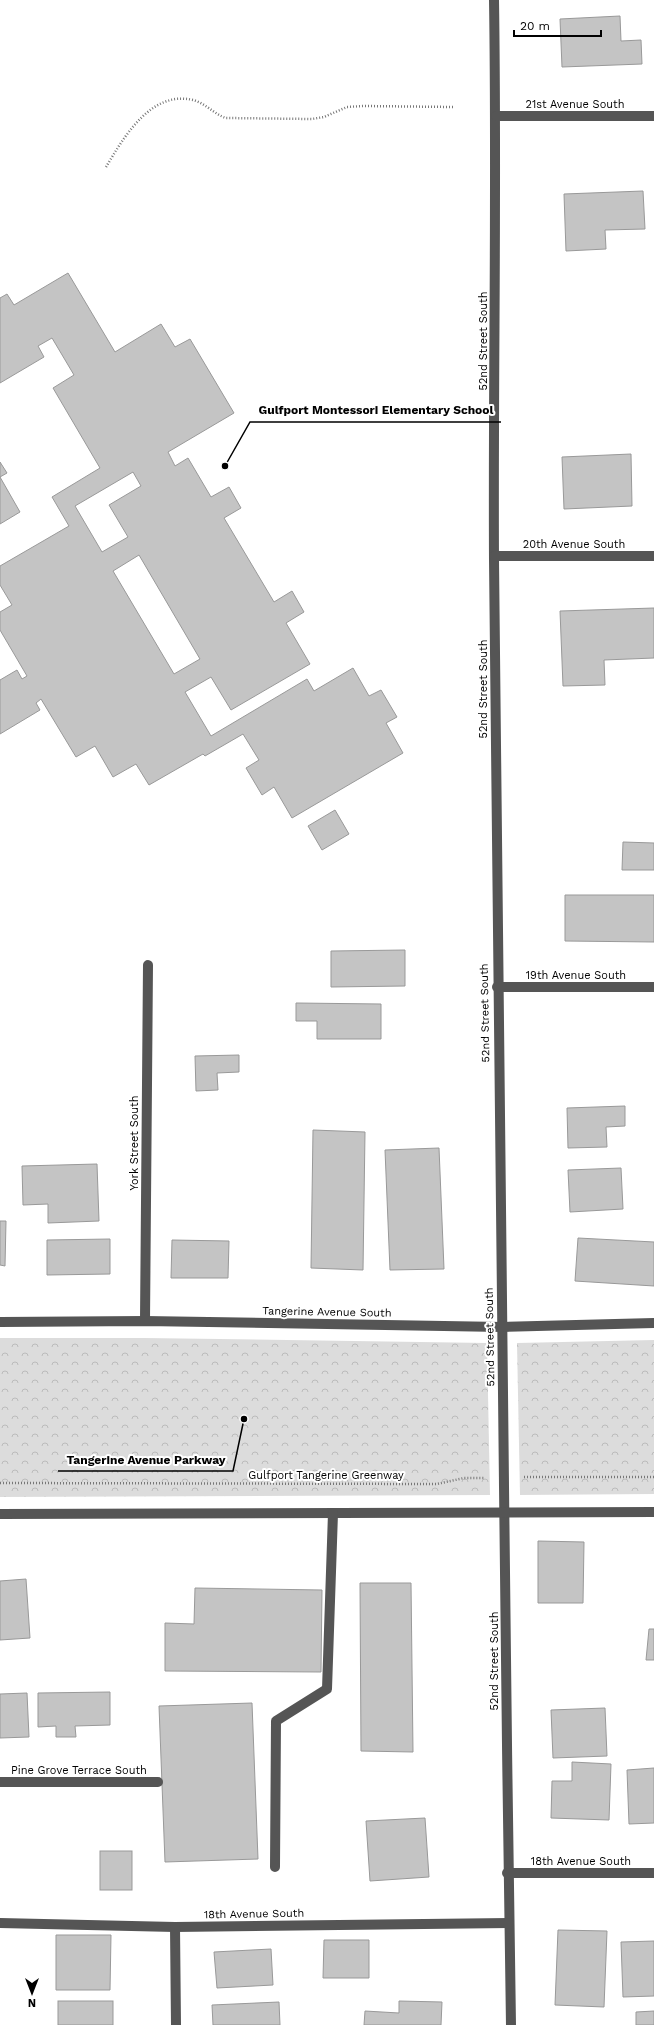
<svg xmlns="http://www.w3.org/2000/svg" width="654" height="2025" viewBox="0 0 654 2025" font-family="'Work Sans',sans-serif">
  <defs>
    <pattern id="forest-crowns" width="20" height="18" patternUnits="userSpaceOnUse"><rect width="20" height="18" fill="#dcdcdc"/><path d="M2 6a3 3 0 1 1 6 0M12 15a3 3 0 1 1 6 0" fill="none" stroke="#bbb"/></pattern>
  </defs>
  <rect width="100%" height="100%" fill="#fff"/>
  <!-- forest -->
  <g fill="url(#forest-crowns)">
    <polygon points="0,1338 145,1338 487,1343 490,1495 0,1497"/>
    <polygon points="654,1340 654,1494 520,1495 517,1343"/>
  </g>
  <!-- building -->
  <g fill="#c4c4c4" stroke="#999" fill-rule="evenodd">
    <polygon points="620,16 621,41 641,40 642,64 562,67 560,19"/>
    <polygon points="643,191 645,229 605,230 606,249 566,251 564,194"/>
    <path d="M 68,273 L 115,352 L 161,324 L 175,347 L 190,339 L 234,413 L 168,452 L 175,466 L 188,458 L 211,497 L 229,487 L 241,508 L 224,518 L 274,602 L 292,591 L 304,612 L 286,623 L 310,664 L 231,710 L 211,677 L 185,692 L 211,736 L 307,679 L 314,691 L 353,668 L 369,696 L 381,690 L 397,717 L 386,723 L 403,753 L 292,818 L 274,787 L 262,795 L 246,768 L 259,760 L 243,734 L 205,756 L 203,754 L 149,785 L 136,764 L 113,777 L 95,746 L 76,757 L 41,699 L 36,703 L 40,710 L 0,734 L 0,680 L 17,670 L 22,679 L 27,676 L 0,630 L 0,612 L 12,605 L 0,585 L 0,566 L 69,526 L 52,497 L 100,468 L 53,388 L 74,375 L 52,338 L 38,346 L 44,357 L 0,383 L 0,298 L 7,294 L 14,305 ZM 133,472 L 141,486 L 109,505 L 128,537 L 102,552 L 75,506 ZM 139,555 L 200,659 L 174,674 L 113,571 Z"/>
    <polygon points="631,454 632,506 564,509 562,457"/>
    <polygon points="0,462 7,473 0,477"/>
    <polygon points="0,477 20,512 0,524"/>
    <polygon points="654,608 654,658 604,660 605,685 563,686 560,611"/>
    <polygon points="335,810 349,834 322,850 308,826"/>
    <polygon points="623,842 654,843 654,870 622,870"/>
    <polygon points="565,895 654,895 654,942 565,941"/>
    <polygon points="405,950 405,986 331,987 331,951"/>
    <polygon points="296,1003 381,1004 381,1039 317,1039 317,1021 296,1021"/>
    <polygon points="239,1055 239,1072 217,1073 218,1090 196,1091 195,1056"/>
    <polygon points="625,1106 625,1126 606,1127 607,1147 568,1148 567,1108"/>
    <polygon points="313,1130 365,1132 363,1270 311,1268"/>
    <polygon points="439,1148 444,1269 390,1270 385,1150"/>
    <polygon points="97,1164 99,1221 48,1223 48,1204 23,1205 22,1166"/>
    <polygon points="621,1168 623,1209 570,1212 568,1170"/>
    <polygon points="0,1221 6,1221 5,1266 0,1265"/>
    <polygon points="578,1238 654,1242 654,1286 575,1281"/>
    <polygon points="110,1239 110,1274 47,1275 47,1240"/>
    <polygon points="172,1240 229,1241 228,1278 171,1278"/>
    <polygon points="538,1541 584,1542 583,1603 538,1603"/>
    <polygon points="26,1579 30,1638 0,1640 0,1581"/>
    <polygon points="360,1583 411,1583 413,1752 361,1751"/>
    <polygon points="195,1588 322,1590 321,1672 165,1671 165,1623 194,1624"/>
    <polygon points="649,1629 654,1629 654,1660 646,1660"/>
    <polygon points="110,1692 110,1725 75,1726 76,1737 56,1737 56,1726 38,1727 38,1693"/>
    <polygon points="27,1693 29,1737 0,1738 0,1694"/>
    <polygon points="252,1703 258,1859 165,1862 159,1706"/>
    <polygon points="605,1708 607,1756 553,1758 551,1710"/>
    <polygon points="572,1762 611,1764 609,1820 551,1818 552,1781 572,1781"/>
    <polygon points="654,1768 654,1823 629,1824 627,1770"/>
    <polygon points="425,1818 429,1877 370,1881 366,1821"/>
    <rect x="100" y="1851" width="32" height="39"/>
    <polygon points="558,1930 607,1931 604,2007 555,2005"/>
    <polygon points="56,1935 111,1935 110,1990 56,1990"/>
    <polygon points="324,1940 369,1940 369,1978 323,1978"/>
    <polygon points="654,1941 654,1996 623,1997 621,1942"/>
    <polygon points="271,1949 273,1985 217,1988 214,1952"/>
    <rect x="58" y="2001" width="55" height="24"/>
    <polygon points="399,2001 442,2002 441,2025 364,2025 365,2011 399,2013"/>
    <polygon points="279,2002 280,2025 213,2025 212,2005"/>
    <polygon points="654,2011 654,2025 636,2025 636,2012"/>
  </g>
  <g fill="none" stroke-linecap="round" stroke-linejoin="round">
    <!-- path -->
    <g stroke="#777" stroke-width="2.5" stroke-dasharray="1 2" stroke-linecap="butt">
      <path d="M 106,167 C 124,137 151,90 193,100 C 205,103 214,114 226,118 L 312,119 L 324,117 L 347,107 L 363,106 L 453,107"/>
      <polyline points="524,1477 654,1477"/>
      <polyline points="0,1483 437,1484 464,1478 484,1478"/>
    </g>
    <!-- minor -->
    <g stroke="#555" stroke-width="10">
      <path d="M 494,0 C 497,187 493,373 494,560 C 497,868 501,1177 504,1486 C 507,1666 507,1845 511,2025"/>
      <polyline points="496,116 654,116"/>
      <polyline points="494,556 654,556"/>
      <polyline points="497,987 654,987"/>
      <polyline points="145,1321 148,965"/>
      <polyline points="0,1322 145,1321 502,1327 654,1323"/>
      <polyline points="0,1514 654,1512"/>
      <polyline points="0,1782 158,1782"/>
      <polyline points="275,1867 276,1721 327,1689 333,1513"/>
      <polyline points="507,1873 654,1873"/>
      <polyline points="0,1923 175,1927 509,1923"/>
      <polyline points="175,1927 176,2025"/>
    </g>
  </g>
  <g text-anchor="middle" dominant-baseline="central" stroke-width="4" stroke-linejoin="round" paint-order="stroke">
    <!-- street labels -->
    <g font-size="11" fill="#000" stroke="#fff">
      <text x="575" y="104">21st Avenue South</text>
      <text transform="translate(483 341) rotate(-90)">52nd Street South</text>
      <text x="574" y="544">20th Avenue South</text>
      <text transform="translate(483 689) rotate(-90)">52nd Street South</text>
      <text x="576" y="975">19th Avenue South</text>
      <text transform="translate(485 1013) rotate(-91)">52nd Street South</text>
      <text transform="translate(134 1143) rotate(-90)">York Street South</text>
      <text transform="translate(327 1312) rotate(1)">Tangerine Avenue South</text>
      <text transform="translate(490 1337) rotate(-91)">52nd Street South</text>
      <text x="326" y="1475">Gulfport Tangerine Greenway</text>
      <text transform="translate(494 1661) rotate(-90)">52nd Street South</text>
      <text x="79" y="1770">Pine Grove Terrace South</text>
      <text x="581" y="1861">18th Avenue South</text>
      <text transform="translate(254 1914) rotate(-1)">18th Avenue South</text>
    </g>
  </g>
  <!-- callouts -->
  <path fill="none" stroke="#000" stroke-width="1.5" d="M225 466L250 422H501M244 1419L233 1471H58"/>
  <g fill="#000" stroke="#fff" stroke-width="1.5">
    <circle cx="225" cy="466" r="4"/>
    <circle cx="244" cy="1419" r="4"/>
  </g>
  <g font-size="12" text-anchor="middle" font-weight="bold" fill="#000" stroke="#fff" stroke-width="4" stroke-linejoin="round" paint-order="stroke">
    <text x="376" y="414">Gulfport Montessori Elementary School</text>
    <text x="146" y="1464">Tangerine Avenue Parkway</text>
  </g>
  <!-- north arrow -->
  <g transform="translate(32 1993) rotate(180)" stroke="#ffffff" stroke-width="3" paint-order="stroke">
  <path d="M0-3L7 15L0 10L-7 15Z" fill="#000000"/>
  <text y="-6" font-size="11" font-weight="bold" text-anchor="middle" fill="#000000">N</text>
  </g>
  <!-- scale -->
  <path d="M514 30v6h87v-6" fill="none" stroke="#000000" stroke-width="2"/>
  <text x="520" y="30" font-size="12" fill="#000000" stroke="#ffffff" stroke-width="3" paint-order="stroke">20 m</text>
</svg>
